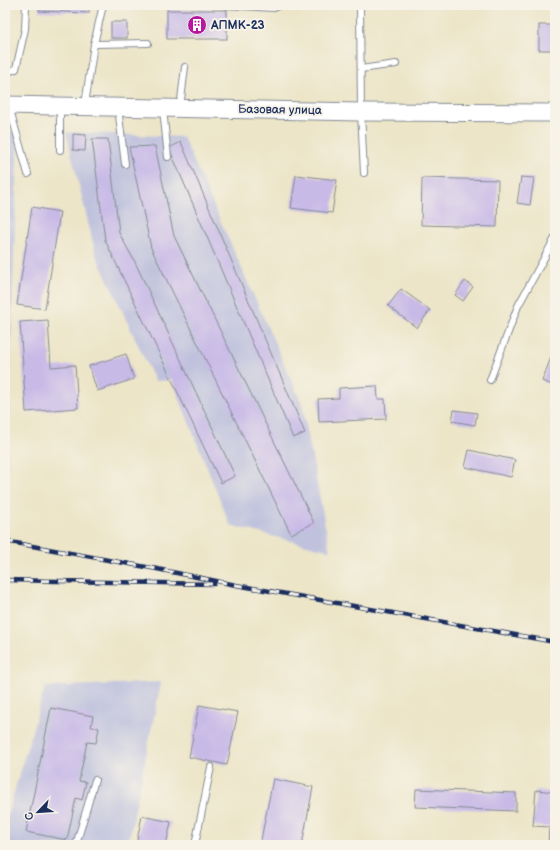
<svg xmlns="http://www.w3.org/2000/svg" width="560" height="850" viewBox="0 0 560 850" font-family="'Balsamiq Sans',sans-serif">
  <rect width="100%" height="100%" fill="#f7f3e8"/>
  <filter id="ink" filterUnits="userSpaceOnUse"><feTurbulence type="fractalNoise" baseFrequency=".025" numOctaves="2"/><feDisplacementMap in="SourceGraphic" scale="8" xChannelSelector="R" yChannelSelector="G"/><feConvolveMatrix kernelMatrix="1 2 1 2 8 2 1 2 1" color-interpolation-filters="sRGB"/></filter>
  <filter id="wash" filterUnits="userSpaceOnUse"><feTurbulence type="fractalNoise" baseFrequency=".012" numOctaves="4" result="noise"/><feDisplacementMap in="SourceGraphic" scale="16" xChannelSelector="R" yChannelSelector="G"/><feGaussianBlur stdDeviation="0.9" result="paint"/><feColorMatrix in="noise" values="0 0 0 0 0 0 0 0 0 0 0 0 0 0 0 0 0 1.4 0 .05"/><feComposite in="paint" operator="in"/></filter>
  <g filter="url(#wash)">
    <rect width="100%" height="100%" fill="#ece5c8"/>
    <!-- industrial -->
    <g fill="#c0c2dd">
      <polygon points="5,132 18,132 6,498 5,498"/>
      <polygon points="66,132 183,137 302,404 330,551 230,525 172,380 155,381 96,255"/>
      <polygon points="161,682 128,845 5,845 5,823 45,687"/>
    </g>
    <g id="blocks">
      <!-- building -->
      <g fill="#c8bae7">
        <polygon points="39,5 89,5 89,13 39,11"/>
        <rect x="167" y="10" width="60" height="29"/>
        <rect x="111" y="22" width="16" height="16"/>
        <rect x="539" y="25" width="16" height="25"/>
        <polygon points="73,134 86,135 85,151 73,150"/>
        <polygon points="92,139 108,139 119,233 135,262 235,476 221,483 105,240"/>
        <polygon points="181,142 305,433 293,438 169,148"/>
        <polygon points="155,146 174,236 314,523 291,534 151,248 129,147"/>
        <polygon points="296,175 337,180 332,213 291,208"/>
        <polygon points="521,177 534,178 530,205 517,203"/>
        <polygon points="422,178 498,180 497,227 421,225"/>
        <polygon points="32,207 60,212 45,309 17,305"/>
        <polygon points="465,281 473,287 463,301 455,295"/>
        <polygon points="401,289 430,310 417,328 388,306"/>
        <polygon points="48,320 51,367 75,365 78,408 26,412 20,322"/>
        <polygon points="555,347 555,386 542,381"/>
        <polygon points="126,354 134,379 97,391 89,366"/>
        <polygon points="377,386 378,399 385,399 386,419 319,422 318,399 339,398 339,388"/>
        <polygon points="454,410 477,413 475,425 452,421"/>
        <polygon points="469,450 515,460 511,477 465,467"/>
        <polygon points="199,705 238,712 227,765 189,757"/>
        <polygon points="51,708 93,716 91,727 99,728 96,743 87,742 79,781 86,782 82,800 76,798 67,840 26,832"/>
        <polygon points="273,779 313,787 302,845 260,845"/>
        <polygon points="416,789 516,793 516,811 415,807"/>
        <polygon points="536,790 555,792 555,845 548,845 549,827 533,826"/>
        <polygon points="142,816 171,822 166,845 136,845"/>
      </g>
    </g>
  </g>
  <g filter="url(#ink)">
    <use href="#blocks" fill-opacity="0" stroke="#848a93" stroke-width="1"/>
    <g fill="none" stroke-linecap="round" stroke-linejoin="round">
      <!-- lane casing -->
      <g stroke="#848a93" stroke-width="8">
        <g id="lane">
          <polyline points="226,5 274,8 279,5"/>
          <polyline points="360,5 361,112 364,173"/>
          <polyline points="94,44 148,43"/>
          <polyline points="361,69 396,64"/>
          <polyline points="5,73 16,69 25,29 26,5"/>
          <polyline points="85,105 94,44 103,5"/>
          <polyline points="9,106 28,174"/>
          <polyline points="60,108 60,150"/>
          <polyline points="118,108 125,164"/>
          <polyline points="180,108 185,67"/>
          <polyline points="163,109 168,157"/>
          <polyline points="490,380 518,306 555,238"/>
          <polyline points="76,845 95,780"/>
          <polyline points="195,845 211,767"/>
        </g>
      </g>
      <!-- secondary casing -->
      <g stroke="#848a93" stroke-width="19">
        <polyline id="secondary" points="5,105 361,112 555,113"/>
      </g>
      <!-- lane -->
      <use href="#lane" stroke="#fff" stroke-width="6"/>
      <!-- secondary -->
      <use href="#secondary" stroke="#fff" stroke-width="17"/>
      <!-- rail casing -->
      <g stroke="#1b2f5e" stroke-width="4.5">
        <g id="rail">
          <polyline points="5,541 157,569 236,585 555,642"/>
          <polyline points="5,580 214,584"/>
        </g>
      </g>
      <!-- rail -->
      <use href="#rail" stroke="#f7f3e8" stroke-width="3" stroke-dasharray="9" stroke-linecap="butt"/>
    </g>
  </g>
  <!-- icons -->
  <defs>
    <g id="building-disc" transform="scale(1)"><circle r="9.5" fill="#b5179e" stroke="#f7f3e8"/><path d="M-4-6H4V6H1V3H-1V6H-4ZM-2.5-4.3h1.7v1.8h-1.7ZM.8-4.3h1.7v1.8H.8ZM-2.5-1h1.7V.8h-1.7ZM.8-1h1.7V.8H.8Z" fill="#fff"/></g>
  </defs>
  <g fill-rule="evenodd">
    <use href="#building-disc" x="197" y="25"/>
  </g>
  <g text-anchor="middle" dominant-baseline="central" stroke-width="4" stroke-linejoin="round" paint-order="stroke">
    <!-- poi labels -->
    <g font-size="12" font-weight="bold" fill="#1b2f5e" stroke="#f7f3e8" text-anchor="start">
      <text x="211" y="25">АПМК-23</text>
    </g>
    <!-- street labels -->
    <g font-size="12" fill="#1b2f5e" stroke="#f7f3e8">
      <text transform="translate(280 110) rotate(1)">Базовая улица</text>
    </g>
  </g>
  <!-- margin -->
  <rect width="560" height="850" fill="none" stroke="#f7f3e8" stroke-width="20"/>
  <!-- north arrow -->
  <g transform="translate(38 812) rotate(245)" stroke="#f7f3e8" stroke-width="3" paint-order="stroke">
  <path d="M0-3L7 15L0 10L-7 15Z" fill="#1b2f5e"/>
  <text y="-6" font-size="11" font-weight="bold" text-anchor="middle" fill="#1b2f5e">С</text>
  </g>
</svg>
